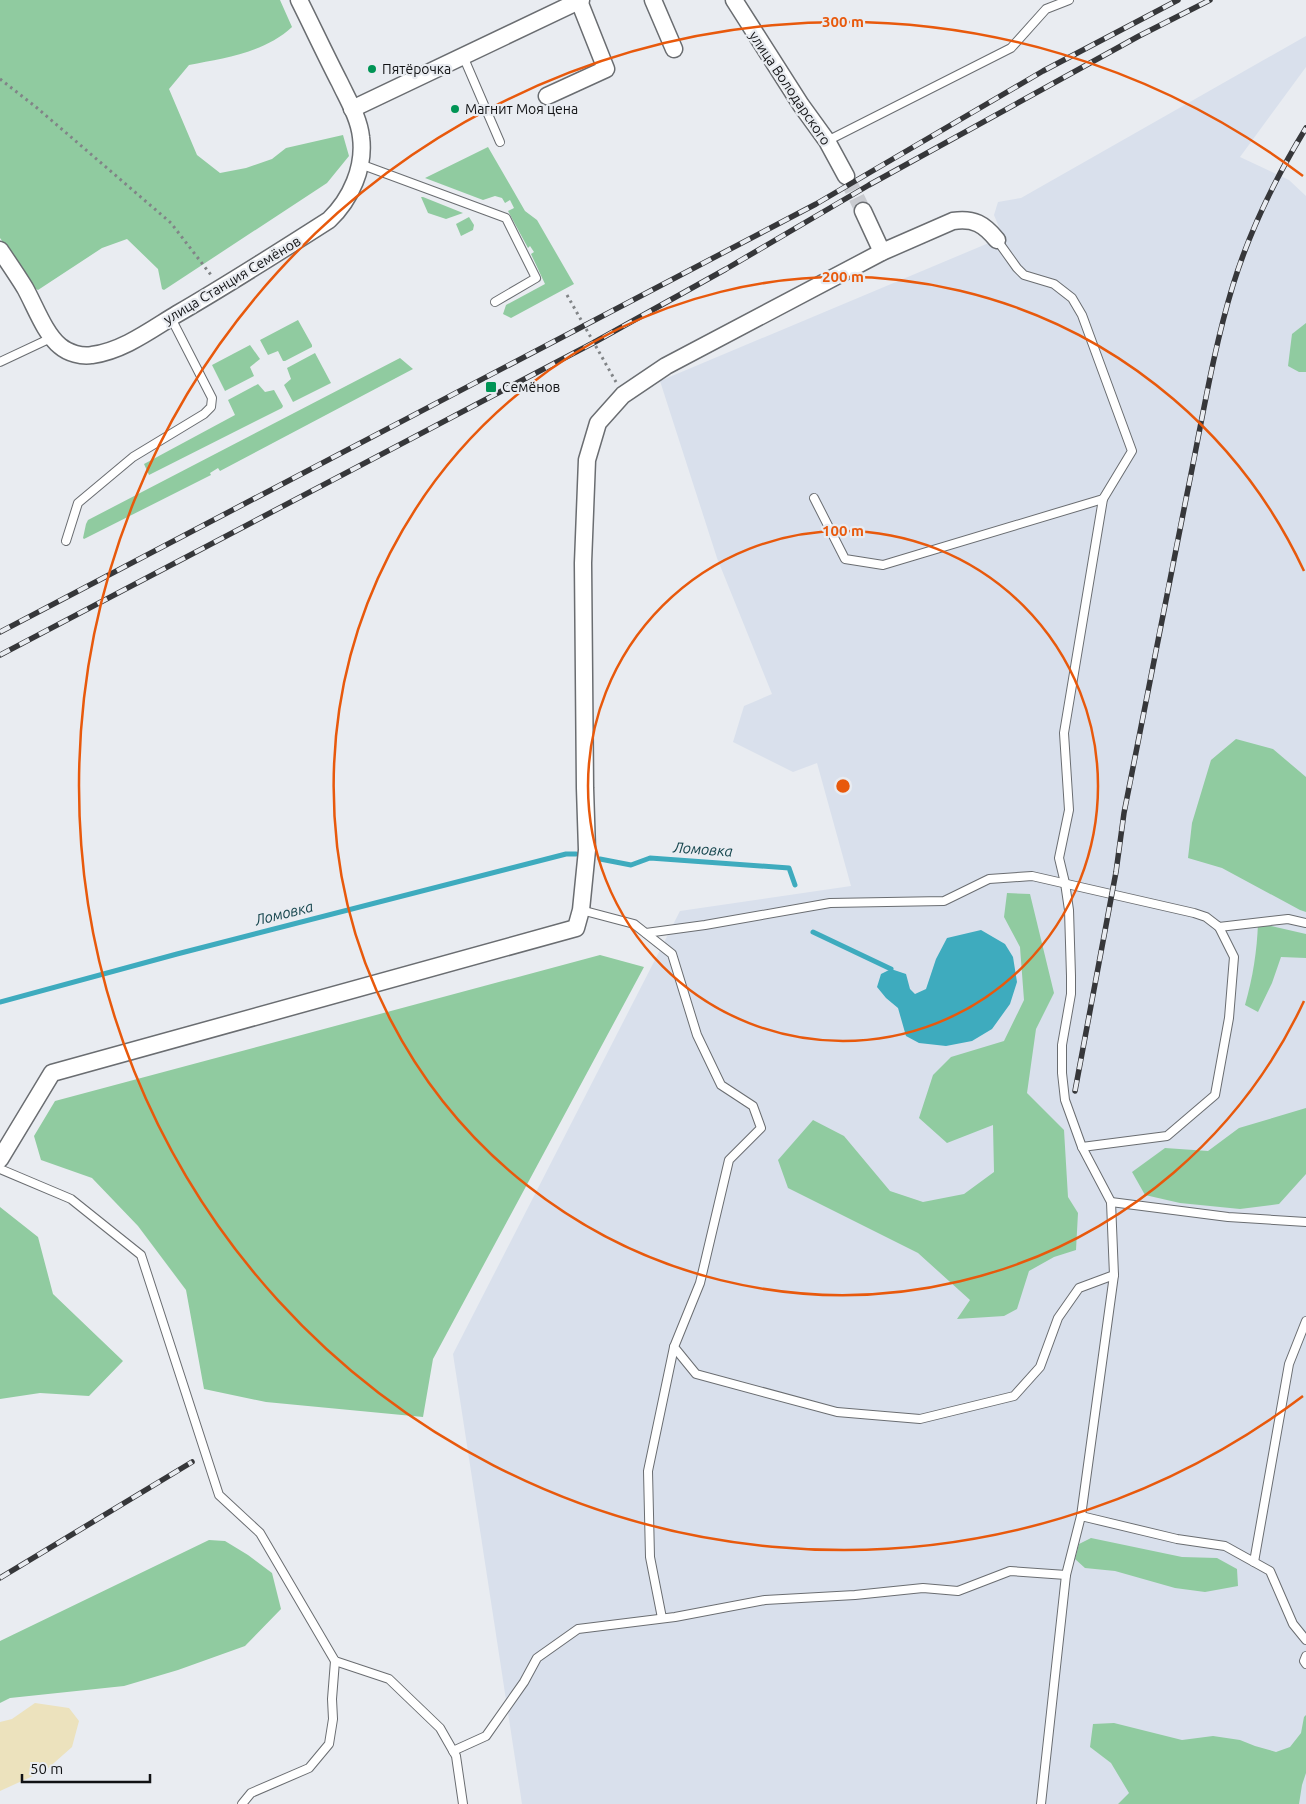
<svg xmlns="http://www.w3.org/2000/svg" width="1306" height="1804" viewBox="0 0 1306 1804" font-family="Ubuntu,sans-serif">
  <rect width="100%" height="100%" fill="#e9ecf1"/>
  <!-- built -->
  <polygon fill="#d9e0ec" points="1306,36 1306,67 1240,157 1289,180 1306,196 1306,1804 522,1804 453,1354 680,911 851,886 817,763 793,772 733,742 744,706 772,694 717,558 660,381 1003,237 994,215 998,202 1021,198"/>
  <!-- green -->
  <g fill="#90cba0">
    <path d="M 0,0 L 280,0 L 292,27 C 264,53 224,58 189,65 L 169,89 L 197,155 L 220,173 L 246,168 L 272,159 L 286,148 L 343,135 L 349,156 L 327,183 L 164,290 L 162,289 L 158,269 L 127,239 L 102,248 L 38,290 L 29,285 L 19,265 L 0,238 Z"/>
    <polygon points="488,147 525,211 537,220 574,284 511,318 503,314 506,305 545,284 531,254 534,252 530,246 528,248 508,211 514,208 510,200 505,203 502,198 495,196 483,200 425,178"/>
    <polygon points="421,197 423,197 463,213 446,219 428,213"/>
    <polygon points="469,217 474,225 473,230 461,236 456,224"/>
    <polygon points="298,320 312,345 312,347 285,361 283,361 278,351 268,355 260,340"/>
    <polygon points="1306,323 1306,372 1299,372 1288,366 1292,334"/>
    <polygon points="250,345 260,359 250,367 254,376 225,391 212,365"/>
    <polygon points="315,353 331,383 293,402 284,385 291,379 287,368"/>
    <polygon points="400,358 413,369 220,471 218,468 210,473 211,475 84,539 83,538 86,524 88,520"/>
    <polygon points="258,384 265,392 274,390 283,406 282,408 149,475 144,464 235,415 228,400"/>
    <polygon points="1236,739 1273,749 1306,777 1306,912 1300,910 1222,868 1188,858 1192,823 1211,760"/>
    <polygon points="1007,893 1030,894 1054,993 1036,1029 1027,1093 1064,1130 1068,1197 1078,1213 1076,1250 1054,1257 1029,1271 1017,1309 1004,1316 957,1319 970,1300 918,1253 788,1188 778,1160 813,1120 844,1136 890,1191 923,1202 964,1194 994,1172 993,1125 947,1143 919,1118 933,1075 951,1057 1004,1041 1024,1000 1020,947 1004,917"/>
    <path d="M 1258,923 L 1306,934 L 1306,958 L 1281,957 L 1272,983 L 1258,1012 L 1245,1005 C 1253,977 1257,951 1258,923 Z"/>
    <polygon points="600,955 644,967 433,1359 423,1417 266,1402 204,1389 186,1290 138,1226 92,1178 41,1160 34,1136 55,1101"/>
    <polygon points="1306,1108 1306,1174 1279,1204 1240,1209 1180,1203 1145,1195 1132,1172 1165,1148 1208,1151 1239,1128"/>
    <polygon points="0,1207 38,1237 53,1294 123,1361 89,1396 40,1393 0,1399"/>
    <polygon points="1091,1538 1182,1557 1217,1558 1237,1569 1238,1586 1205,1592 1175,1588 1115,1571 1085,1568 1075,1559 1079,1544"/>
    <polygon points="209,1540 225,1541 248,1555 272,1573 281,1609 245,1646 178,1670 124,1686 10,1698 0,1703 0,1641"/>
    <polygon points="1306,1715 1306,1773 1302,1785 1299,1804 1118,1804 1129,1793 1111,1763 1090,1747 1093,1724 1114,1723 1182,1740 1213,1736 1240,1740 1255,1746 1276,1752 1290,1747 1301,1733 1304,1717"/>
  </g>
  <!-- sand -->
  <polygon fill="#ece2bd" points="35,1703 69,1708 79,1721 72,1747 46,1770 0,1791 0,1722 12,1719"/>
  <!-- water -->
  <polygon fill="#3eabbe" points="981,930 1005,944 1013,957 1017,982 1010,1004 992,1029 972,1041 946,1046 919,1043 906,1036 898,1008 886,998 877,987 881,974 891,969 906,974 910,989 915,994 926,989 936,959 947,938"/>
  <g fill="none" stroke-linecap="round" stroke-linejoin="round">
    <!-- stream -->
    <g stroke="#3eabbe" stroke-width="5">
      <polyline points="600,859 631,865 650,858 789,868 795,885"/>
      <polyline points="813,932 891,969"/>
      <polyline points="0,1002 177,954 566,854 576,854"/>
    </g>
    <!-- street-tunnel -->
    <polyline stroke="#c9cbd0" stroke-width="16" stroke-dasharray="16 8" stroke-linecap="butt" points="846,176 863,211"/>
    <!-- lane casing -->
    <g stroke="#6a6d71" stroke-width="10">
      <g id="lane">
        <polyline points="463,56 500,142"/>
        <polyline points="827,141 1011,48 1046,9 1069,0"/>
        <polyline points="360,164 506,218 536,278 495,302"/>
        <polyline points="0,362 51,338"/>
        <polyline points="814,498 845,559 883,565 1103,499 1132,451 1082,315 1072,298 1054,284 1024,275 1017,268 997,240"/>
        <polyline points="66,541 78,503 133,457 204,414 211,407 212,398 171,318"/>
        <polyline points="581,910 634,924 672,954 697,1035 721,1085 753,1106 761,1128 729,1160 700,1283 674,1347 696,1374 837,1412 920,1419 1014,1396 1040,1367 1058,1318 1079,1288 1114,1275"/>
        <polyline points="646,933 705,925 830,903 944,901 989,879 1032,876 1194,913 1206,917 1219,927 1288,919 1306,923"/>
        <polyline points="1082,1147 1167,1136 1215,1095 1229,1018 1234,957 1219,927"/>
        <polyline points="0,1169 71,1199 141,1255 219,1495 260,1533 335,1661 389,1679 440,1728 456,1756 463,1804"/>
        <polyline points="1111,1202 1228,1217 1306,1222"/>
        <polyline points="1081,1516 1177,1539 1225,1546 1270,1571 1293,1624 1306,1640"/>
        <polyline points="1254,1562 1289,1364 1306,1321"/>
        <polyline points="662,1618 650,1557 648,1471 674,1347"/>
        <polyline points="1306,1656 1304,1661 1306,1664"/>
        <polyline points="453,1751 486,1736 524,1682 537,1658 578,1629 675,1617 765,1600 855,1595 923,1588 958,1591 1010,1571 1066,1575"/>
        <polyline points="242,1804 251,1793 309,1768 329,1744 333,1719 332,1699 335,1661"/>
        <polyline points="1041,1804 1066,1575 1081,1516 1114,1275 1111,1202 1082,1147 1065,1100 1062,1073 1062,1045 1071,994 1071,976 1069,910 1065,883 1059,858 1069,810 1064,733 1103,499"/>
      </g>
    </g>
    <!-- street casing -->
    <g stroke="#6a6d71" stroke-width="19">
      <g id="street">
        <polyline points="653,0 674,49"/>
        <polyline points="734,0 801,105 827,141 846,176"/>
        <polyline points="547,96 606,69 579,1"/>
        <polyline points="352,109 581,0"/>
        <polyline points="863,211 882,252"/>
        <path d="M 0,250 C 8,262 17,275 25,288 C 35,306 45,334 60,346 C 68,353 82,357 92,355 C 123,351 152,329 177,314 C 229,284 279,252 329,220 C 351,199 365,167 361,137 C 359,118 348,100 340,83 C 326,56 313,28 299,0"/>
        <path d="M 0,1159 L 52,1073 L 576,928 L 581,910 L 587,850 L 585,788 L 583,563 L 587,460 L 598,423 L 623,395 L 666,366 L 882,252 L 953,221 C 974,218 984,224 997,240"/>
      </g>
    </g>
    <!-- path -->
    <g stroke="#818487" stroke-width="3" stroke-dasharray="2.5 4" stroke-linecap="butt">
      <polyline points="0,79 36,107 171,223 211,275"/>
      <polyline points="567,295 616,382"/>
    </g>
    <!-- lane -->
    <use href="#lane" stroke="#fff" stroke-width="8"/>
    <!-- street -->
    <use href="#street" stroke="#fff" stroke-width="16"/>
    <!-- rail casing -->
    <g stroke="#36373a" stroke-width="5.5">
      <g id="rail">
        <polyline points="0,632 816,204 1043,71 1178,0"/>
        <polyline points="0,655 593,343 726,269 869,185 1139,36 1210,0"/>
        <path d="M 1075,1091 L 1116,872 L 1124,813 C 1145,708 1165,603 1186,499 C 1201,427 1212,354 1233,285 C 1250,230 1276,177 1306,128"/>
        <polyline points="0,1578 192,1462"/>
      </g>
    </g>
    <!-- rail -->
    <use href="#rail" stroke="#e9ecf1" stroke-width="4" stroke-dasharray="11" stroke-linecap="butt"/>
  </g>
  <!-- distance rings -->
  <g fill="none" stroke="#e8590c" stroke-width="2.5">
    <circle cx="843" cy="786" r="255"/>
    <path d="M1304 1001A509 509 0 1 1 1304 571"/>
    <path d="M1303 1396A764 764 0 1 1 1303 176"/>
  </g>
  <!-- markers -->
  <g fill="#009455" stroke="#e9ecf1" stroke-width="2">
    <circle cx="372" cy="69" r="5"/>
    <circle cx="455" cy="109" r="5"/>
    <rect x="485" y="381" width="12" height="12" rx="2.5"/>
  </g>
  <g text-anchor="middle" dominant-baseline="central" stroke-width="4.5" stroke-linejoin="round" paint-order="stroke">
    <!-- poi labels -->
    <g font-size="14" fill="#111214" stroke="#e9ecf1" text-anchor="start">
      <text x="382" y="69">Пятёрочка</text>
      <text x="465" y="109">Магнит Моя цена</text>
      <text x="502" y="387">Семёнов</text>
    </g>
    <!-- street labels -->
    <g font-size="14" fill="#111214" stroke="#e9ecf1">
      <text transform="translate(790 88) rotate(56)">улица Володарского</text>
      <text transform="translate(232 280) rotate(-31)">улица Станция Семёнов</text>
    </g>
    <!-- water labels -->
    <g font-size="15" font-style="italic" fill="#14444c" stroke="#e9ecf1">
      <text transform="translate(703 849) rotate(4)">Ломовка</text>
      <text transform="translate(284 913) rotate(-14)">Ломовка</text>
    </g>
  </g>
  <circle cx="843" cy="786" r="8" fill="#e8590c" stroke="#e9ecf1" stroke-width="2.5"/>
  <g font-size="15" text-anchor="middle" font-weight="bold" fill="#e8590c" stroke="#e9ecf1" stroke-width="4.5" stroke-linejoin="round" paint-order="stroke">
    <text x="843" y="27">300 m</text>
    <text x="843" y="282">200 m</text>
    <text x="843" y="536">100 m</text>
  </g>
  <!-- scale -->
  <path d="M22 1774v8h128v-8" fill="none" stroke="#111214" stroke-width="2.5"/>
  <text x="30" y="1774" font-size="15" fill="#111214" stroke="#e9ecf1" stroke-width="4" paint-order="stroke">50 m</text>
</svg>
